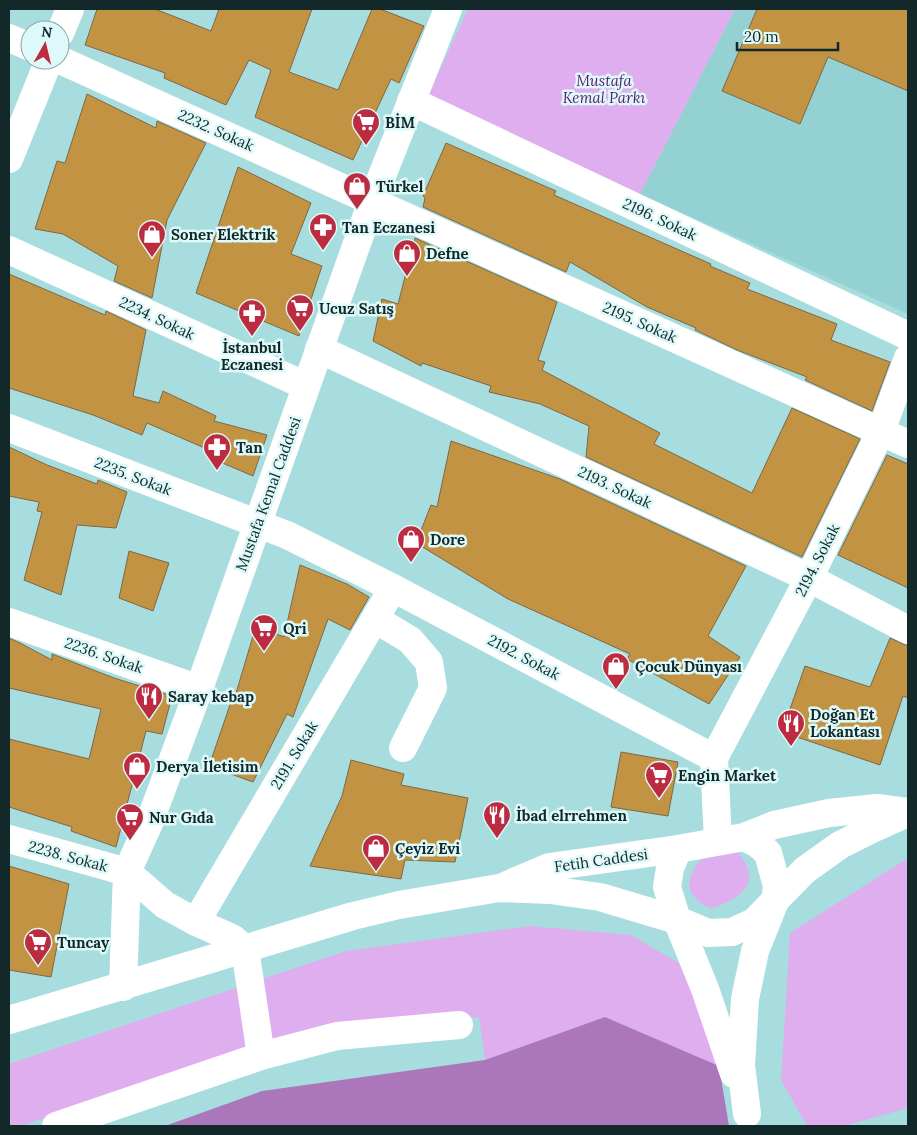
<svg xmlns="http://www.w3.org/2000/svg" width="917" height="1135" viewBox="0 0 917 1135" font-family="Lora,serif">
  <rect width="100%" height="100%" fill="#a8dddf"/>
  <!-- built -->
  <polygon fill="#93d1d3" points="735,9 908,9 908,314 640,194"/>
  <!-- green -->
  <g fill="#dfaeee">
    <polygon points="468,9 735,9 640,194 428,95"/>
    <path d="M 727,850 L 739,853 C 753,873 755,886 731,900 C 726,903 716,908 710,908 C 705,907 700,903 697,900 C 695,897 691,893 690,890 C 687,879 696,862 705,857 C 711,853 720,852 727,850 Z"/>
    <polygon points="908,858 908,1108 844,1126 807,1126 781,1080 790,933"/>
    <polygon points="530,926 631,935 682,965 719,1066 605,1017 485,1060 479,1017 305,1032 21,1126 9,1126 9,1064 346,951"/>
  </g>
  <!-- forest -->
  <polygon fill="#ab77ba" points="605,1017 719,1066 729,1126 165,1126 262,1091 485,1060"/>
  <!-- building -->
  <g fill="#c19342" stroke="#7d6847">
    <polygon points="97,9 155,9 211,31 219,9 312,9 289,72 338,90 372,9 380,9 424,26 399,83 391,79 353,160 255,117 271,70 249,60 226,105 164,78 165,73 85,45"/>
    <polygon points="757,9 908,9 908,91 828,57 800,124 722,91"/>
    <polygon points="87,94 156,128 157,121 206,143 167,220 152,298 114,281 118,266 63,234 35,229 57,161 65,163"/>
    <polygon points="446,143 556,191 554,195 711,264 710,266 750,283 747,289 837,324 831,340 890,362 872,411 805,380 807,377 737,350 695,330 696,328 647,307 570,262 566,272 423,207 425,198 423,196"/>
    <polygon points="238,167 311,203 291,254 322,266 299,336 196,293"/>
    <polygon points="415,238 557,302 538,360 545,362 542,370 660,433 654,444 752,493 792,408 860,439 802,557 586,457 589,426 540,404 489,392 491,386 422,363 421,366 373,341 382,299 398,304"/>
    <polygon points="9,274 105,315 106,311 146,330 133,396 159,403 163,391 216,416 214,421 267,435 253,476 213,459 216,453 147,423 142,435 93,415 9,388"/>
    <polygon points="451,441 560,479 746,566 708,636 740,657 709,704 627,659 630,654 508,599 416,543 431,505 437,507"/>
    <polygon points="9,447 47,465 97,484 98,480 127,492 116,528 77,525 61,595 24,580 42,512 37,511 39,502 9,496"/>
    <polygon points="887,455 908,464 908,588 838,555"/>
    <polygon points="129,551 169,563 153,611 119,598"/>
    <polygon points="300,565 347,584 369,597 350,630 328,619 293,717 287,714 253,782 209,766 232,699 234,700 256,626 284,637"/>
    <polygon points="9,638 20,643 52,660 52,654 114,678 172,696 162,734 146,731 116,847 71,831 72,827 9,807 9,739 89,759 101,709 9,688"/>
    <polygon points="890,638 908,646 908,698 903,696 880,765 782,732 805,666 870,687"/>
    <polygon points="621,752 678,762 668,816 611,807"/>
    <polygon points="351,760 404,774 401,785 468,798 455,862 405,860 401,879 310,866 342,796"/>
    <polygon points="9,866 69,884 51,977 9,970"/>
  </g>
  <g fill="none" stroke-linecap="round" stroke-linejoin="round">
    <!-- minor -->
    <g stroke="#fff" stroke-width="28">
      <polyline points="60,33 70,9"/>
      <polyline points="9,38 30,47"/>
      <polyline points="60,60 908,444"/>
      <polyline points="411,101 908,336"/>
      <polyline points="9,159 49,60"/>
      <polyline points="9,250 306,386"/>
      <polyline points="319,349 809,578 908,630"/>
      <polyline points="9,428 287,535 393,588 714,758 718,841"/>
      <polyline points="375,619 410,640 429,662 433,688 403,748"/>
      <polyline points="9,622 199,689"/>
      <polyline points="714,758 809,578 881,431 908,358"/>
      <polyline points="9,839 127,872 165,905 196,922 232,938 245,949 261,1056"/>
      <polyline points="196,922 393,588"/>
      <polyline points="123,987 127,872 150,821 199,689 372,201 448,9"/>
      <polyline points="56,1126 261,1056 337,1036 459,1025"/>
    </g>
    <!-- major -->
    <g stroke="#fff" stroke-width="28">
      <polyline points="744,837 758,844 768,853 777,886 775,901 755,951 745,999 741,1065 747,1114"/>
      <polyline points="678,849 670,868 667,887 677,920 705,989 734,1074"/>
      <polyline points="507,885 549,867 678,849 744,837 774,825 829,813 877,808 907,812"/>
      <polyline points="9,1020 353,916 399,905 499,888 550,890 600,897 677,920 708,933 732,932 754,922 805,870 840,845 872,829 908,813"/>
    </g>
  </g>
  <!-- icons -->
  <defs>
    <g id="supermarket-pin" transform="scale(1.4375)"><path d="M0 17L-7.5 6A9.5 9.5 0 1 1 7.5 6Z" fill="#bc2b40" stroke="#def9f9"/><path d="M-6-5.5h2.5l.6 2H6L4.5 2H-2.5L-4.4-4H-6ZM-1.5 3.2a1.3 1.3 0 1 0 .1 0ZM3 3.2a1.3 1.3 0 1 0 .1 0Z" fill="#fff"/></g>
    <g id="shop-pin" transform="scale(1.4375)"><path d="M0 17L-7.5 6A9.5 9.5 0 1 1 7.5 6Z" fill="#bc2b40" stroke="#def9f9"/><path d="M-5-2.5h2.3a2.7 3.5 0 0 1 5.4 0H5L5.5 6h-11ZM-1.5-2.5h3a1.5 2.3 0 0 0-3 0Z" fill="#fff"/></g>
    <g id="pharmacy-pin" transform="scale(1.4375)"><path d="M0 17L-7.5 6A9.5 9.5 0 1 1 7.5 6Z" fill="#bc2b40" stroke="#def9f9"/><path d="M-2-6h4v4h4v4h-4v4h-4v-4h-4v-4h4Z" fill="#fff"/></g>
    <g id="restaurant-pin" transform="scale(1.4375)"><path d="M0 17L-7.5 6A9.5 9.5 0 1 1 7.5 6Z" fill="#bc2b40" stroke="#def9f9"/><path d="M-5-6h1v4h1v-4h1v4h1v-4h1v5L-1.5 .5V6h-2V.5L-5-1ZM5-6V6H3V1.5H1.5Q1.5-4 5-6Z" fill="#fff"/></g>
  </defs>
  <g fill-rule="evenodd">
    <use href="#supermarket-pin" x="366" y="122"/>
    <use href="#shop-pin" x="357" y="186"/>
    <use href="#pharmacy-pin" x="323" y="227"/>
    <use href="#shop-pin" x="152" y="234"/>
    <use href="#shop-pin" x="407" y="253"/>
    <use href="#supermarket-pin" x="300" y="308"/>
    <use href="#pharmacy-pin" x="252" y="313"/>
    <use href="#pharmacy-pin" x="217" y="447"/>
    <use href="#shop-pin" x="411" y="539"/>
    <use href="#supermarket-pin" x="264" y="628"/>
    <use href="#shop-pin" x="616" y="666"/>
    <use href="#restaurant-pin" x="149" y="696"/>
    <use href="#restaurant-pin" x="791" y="723"/>
    <use href="#shop-pin" x="137" y="766"/>
    <use href="#supermarket-pin" x="659" y="775"/>
    <use href="#restaurant-pin" x="497" y="815"/>
    <use href="#supermarket-pin" x="130" y="817"/>
    <use href="#shop-pin" x="376" y="848"/>
    <use href="#supermarket-pin" x="38" y="942"/>
  </g>
  <g text-anchor="middle" dominant-baseline="central" stroke-width="5" stroke-linejoin="round" paint-order="stroke">
    <!-- park labels -->
    <g font-size="15" font-style="italic" fill="#5c1b6d" stroke="#def9f9">
      <text x="604" y="80">Mustafa<tspan x="604" dy="17">Kemal Parkı</tspan></text>
    </g>
    <!-- poi labels -->
    <g font-size="15" font-weight="bold" fill="#132829" stroke="#def9f9" text-anchor="start">
      <text x="385" y="122">BİM</text>
      <text x="376" y="186">Türkel</text>
      <text x="342" y="227">Tan Eczanesi</text>
      <text x="171" y="234">Soner Elektrik</text>
      <text x="426" y="253">Defne</text>
      <text x="319" y="308">Ucuz Satış</text>
      <text x="252" y="347" text-anchor="middle">İstanbul<tspan x="252" dy="17">Eczanesi</tspan></text>
      <text x="236" y="447">Tan</text>
      <text x="430" y="539">Dore</text>
      <text x="283" y="628">Qri</text>
      <text x="635" y="666">Çocuk Dünyası</text>
      <text x="168" y="696">Saray kebap</text>
      <text x="810" y="714">Doğan Et<tspan x="810" dy="17">Lokantası</tspan></text>
      <text x="156" y="766">Derya İletisim</text>
      <text x="678" y="775">Engin Market</text>
      <text x="516" y="815">İbad elrrehmen</text>
      <text x="149" y="817">Nur Gıda</text>
      <text x="395" y="848">Çeyiz Evi</text>
      <text x="57" y="942">Tuncay</text>
    </g>
    <!-- street labels -->
    <g font-size="15" fill="#132829" stroke="#def9f9">
      <text transform="translate(216 130) rotate(24)">2232. Sokak</text>
      <text transform="translate(660 219) rotate(25)">2196. Sokak</text>
      <text transform="translate(157 318) rotate(25)">2234. Sokak</text>
      <text transform="translate(640 322) rotate(24)">2195. Sokak</text>
      <text transform="translate(133 476) rotate(21)">2235. Sokak</text>
      <text transform="translate(615 487) rotate(25)">2193. Sokak</text>
      <text transform="translate(268 494) rotate(-70)">Mustafa Kemal Caddesi</text>
      <text transform="translate(817 560) rotate(-63)">2194. Sokak</text>
      <text transform="translate(104 655) rotate(19)">2236. Sokak</text>
      <text transform="translate(524 657) rotate(28)">2192. Sokak</text>
      <text transform="translate(294 755) rotate(-59)">2191. Sokak</text>
      <text transform="translate(68 856) rotate(15)">2238. Sokak</text>
      <text transform="translate(601 860) rotate(-8)">Fetih Caddesi</text>
    </g>
  </g>
  <!-- border -->
  <rect width="917" height="1135" fill="none" stroke="#132829" stroke-width="20"/>
  <!-- north arrow -->
  <g transform="translate(45 45) rotate(8)"><circle r="24" fill="#def9f9" stroke="#8da5a6"/>
  <path d="M0-4L9 19L0 12L-9 19Z" fill="#bc2b40"/>
  <text y="-8" font-size="14" font-weight="bold" text-anchor="middle" fill="#132829">N</text>
  </g>
  <!-- scale -->
  <path d="M737 42v8h101v-8" fill="none" stroke="#132829" stroke-width="2.5"/>
  <text x="744" y="42" font-size="15" fill="#132829" stroke="#def9f9" stroke-width="4" paint-order="stroke">20 m</text>
</svg>
